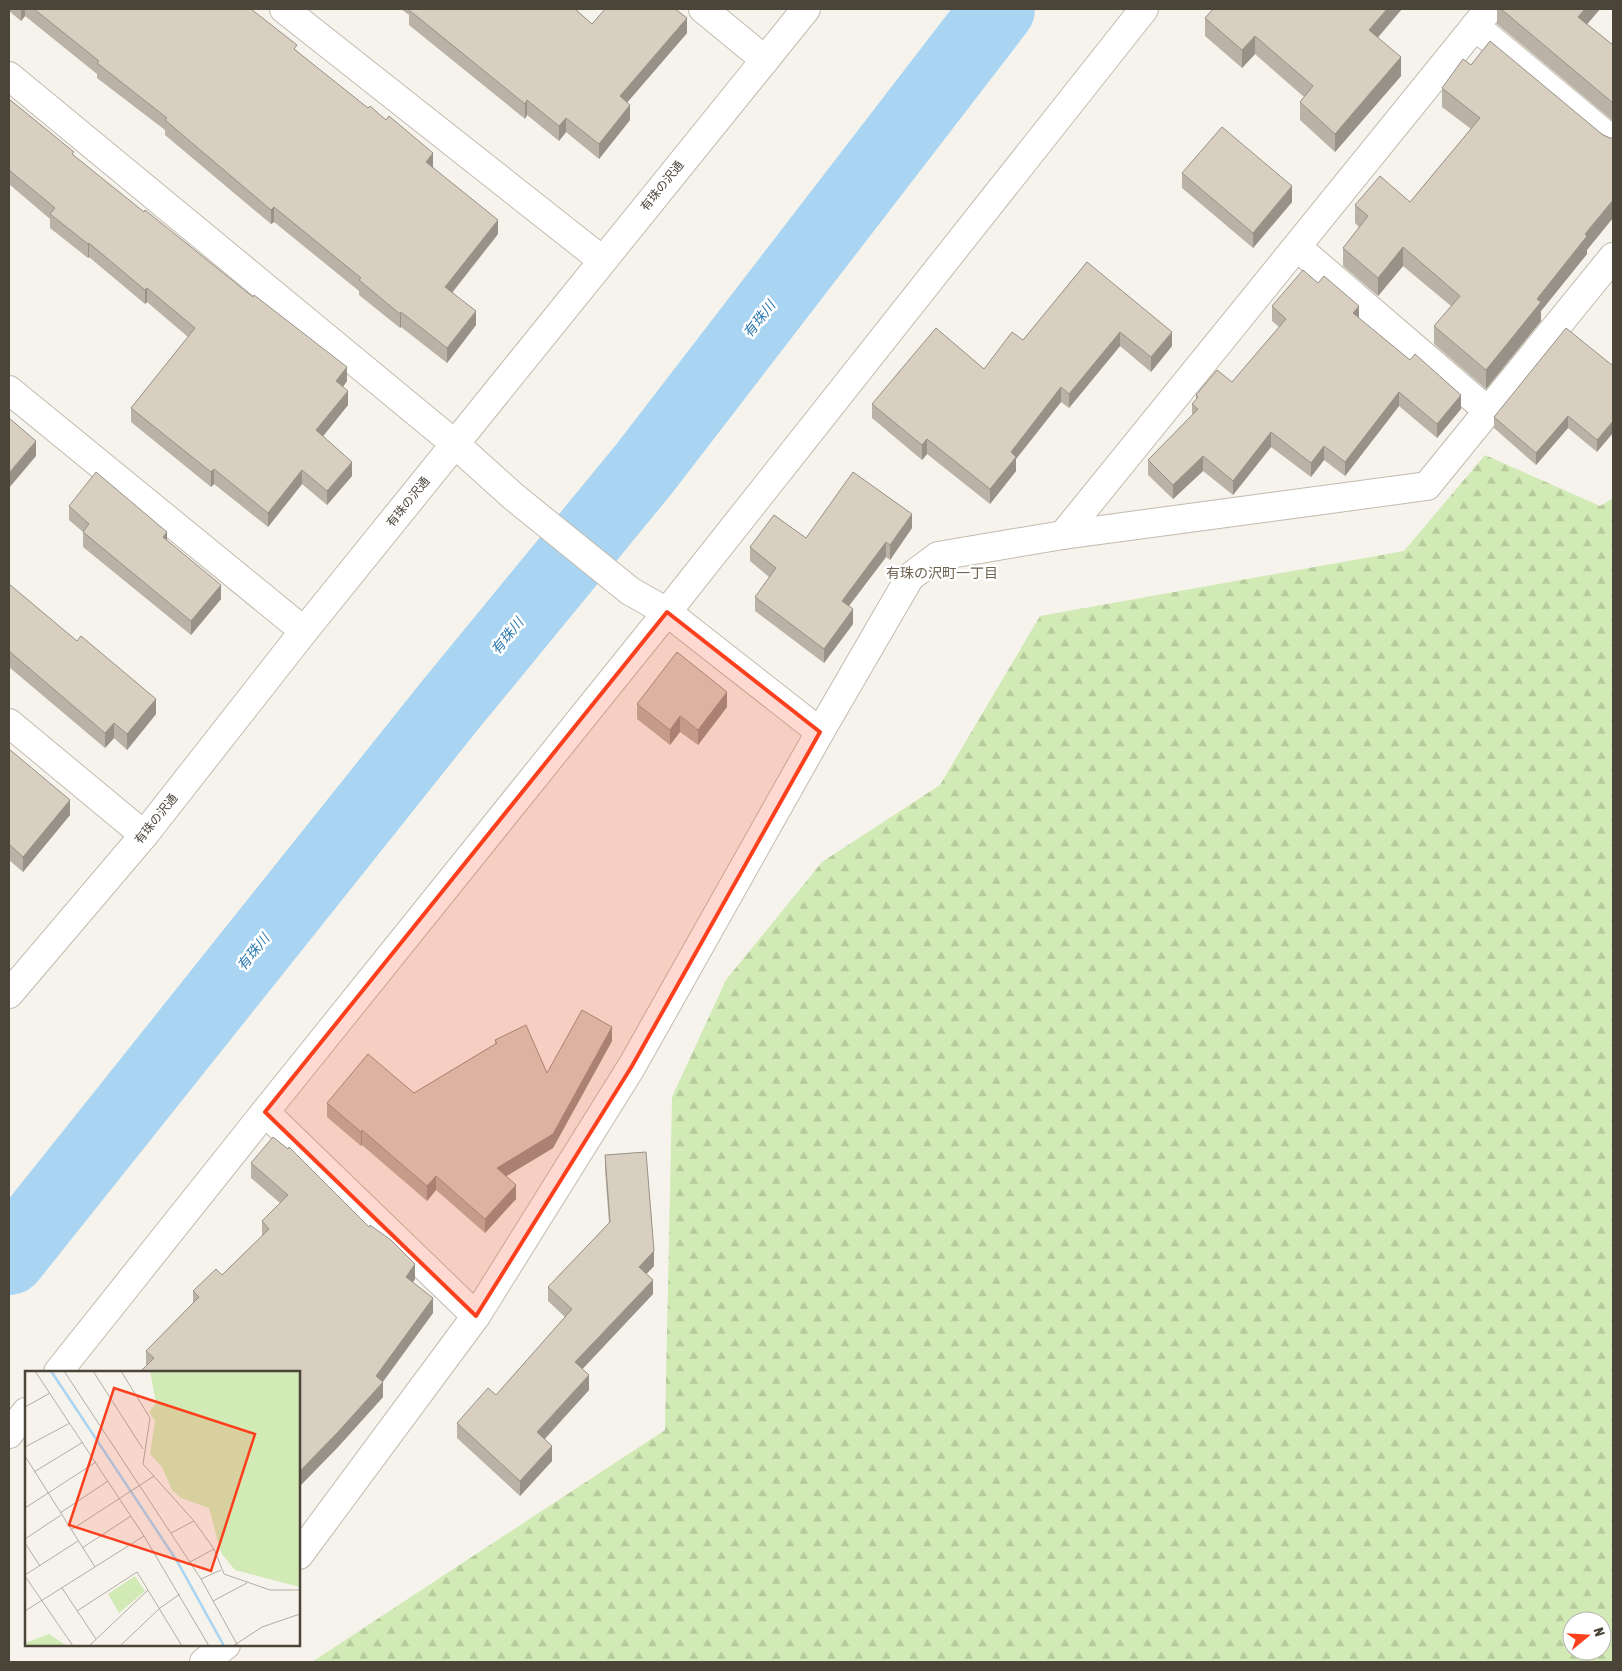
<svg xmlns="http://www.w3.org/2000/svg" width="1622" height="1671" viewBox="0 0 1622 1671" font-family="'Asap Condensed','Noto Sans JP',sans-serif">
  <defs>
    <pattern id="forest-firs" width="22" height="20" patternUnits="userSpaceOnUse" patternTransform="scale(1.25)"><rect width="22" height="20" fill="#d2eab5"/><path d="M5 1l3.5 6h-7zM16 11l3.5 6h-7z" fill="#b6ca9c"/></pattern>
  </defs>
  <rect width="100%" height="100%" fill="#f6f3ec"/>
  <!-- forest -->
  <path fill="url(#forest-firs)" fill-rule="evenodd" d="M 1485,455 L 1600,506 L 1613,498 L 1613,1662 L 312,1662 L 665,1430 L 672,1097 L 726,980 L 822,862 L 940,785 L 1040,616 L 1404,551 ZM 1572,1621 L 1602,1621 L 1602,1651 L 1572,1651 Z"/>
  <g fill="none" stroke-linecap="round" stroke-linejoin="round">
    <!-- river -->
    <polyline stroke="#a9d4f2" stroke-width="74" points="9,1258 451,704 644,469 998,9"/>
    <!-- minor casing -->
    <g stroke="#c2bbae" stroke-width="30">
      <g id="minor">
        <polyline points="284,9 602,260"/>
        <polyline points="703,9 765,60"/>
        <polyline points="1475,26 1613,141"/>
        <polyline points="9,76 455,444 514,497 630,591 667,612 820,732"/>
        <polyline points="1297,247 1488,411"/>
        <polyline points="9,390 304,631"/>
        <polyline points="1063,535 1489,9"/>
        <polyline points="9,723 144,835"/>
        <polyline points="9,994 144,835 304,631 806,9"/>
        <polyline points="265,1112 476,1316"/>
        <polyline points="58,1372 265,1112 667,612 1144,9"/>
        <polyline points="9,1434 26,1412"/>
        <polyline points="299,1555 476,1316 632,1066 820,732 910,577 938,556 1063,535 1427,486 1613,257"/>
        <polyline points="204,1662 226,1645"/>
      </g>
    </g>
    <!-- minor -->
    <use href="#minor" stroke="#fff" stroke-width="28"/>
  </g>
  <!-- wall -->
  <g fill="#bab2a6">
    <polygon points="9,9 251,9 297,51 433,167 498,234 453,292 476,325 447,363 401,327 400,328 359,295 359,291 274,222 271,224 165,135 165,130 97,78 97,74 25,16 21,21 9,11"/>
    <polygon points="401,9 575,9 592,24 687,33 627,102 630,120 599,159 566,132 559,141 527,115 525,119 409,25 409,15"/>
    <polygon points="1497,9 1600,9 1587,24 1613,45 1613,121 1497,24"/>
    <polygon points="1205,18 1378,38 1401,76 1335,152 1300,120 1300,102 1304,97 1255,54 1242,68 1205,36"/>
    <polygon points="1471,65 1610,138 1587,250 1587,254 1541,311 1541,321 1486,389 1434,344 1434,326 1451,306 1403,266 1378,296 1343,266 1343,248 1359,227 1355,223 1355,205 1410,202 1471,129 1442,107 1442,88"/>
    <polygon points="9,99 74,156 347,381 343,387 348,405 323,436 352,476 327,505 302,484 268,527 214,484 211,487 131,422 131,408 188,337 147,302 145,304 89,257 88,258 50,228 50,219 9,184"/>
    <polygon points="1182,173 1292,202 1253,248 1182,188"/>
    <polygon points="1087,262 1172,346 1151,372 1120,346 1069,408 1061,402 1016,459 1016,471 990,504 927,454 922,460 872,418 872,404 984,369 1023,340"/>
    <polygon points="1318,283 1461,409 1437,438 1399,406 1345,476 1324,460 1311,477 1271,447 1233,495 1203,471 1173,499 1148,475 1148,460 1192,416 1192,404 1196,400 1196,395 1232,382 1279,327 1272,321 1272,306"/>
    <polygon points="1613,366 1597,452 1568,428 1536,465 1494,428 1494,417"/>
    <polygon points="69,506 167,540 221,599 191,635 83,547 83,532 69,520"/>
    <polygon points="912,528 890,560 886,557 849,606 853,624 824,663 755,611 755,597 769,577 750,561 750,547 806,538"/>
    <polygon points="9,584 156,714 127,750 114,738 105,748 9,667"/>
    <polygon points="637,704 727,707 698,745 680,732 670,745 637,719"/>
    <polygon points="9,749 70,815 23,872 9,860"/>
    <polygon points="495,1040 547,1073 612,1041 553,1148 506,1176 516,1199 485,1233 436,1190 427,1201 362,1145 361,1146 327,1117 327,1103 414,1093 495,1044"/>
    <polygon points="605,1155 654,1266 646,1274 653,1294 582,1369 589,1390 545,1439 552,1461 520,1496 457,1438 457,1423 496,1395 565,1317 548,1301 548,1287 609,1223 605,1170"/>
    <polygon points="251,1163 415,1279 413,1282 433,1313 383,1382 383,1397 338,1447 299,1487 299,1372 146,1366 146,1351 193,1303 193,1291 222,1275 262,1236 262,1221 280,1203 251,1178"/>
  </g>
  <!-- shaded-wall -->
  <g fill="#979187">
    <polygon points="21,9 25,9 25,16 21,21"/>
    <polygon points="1387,9 1402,9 1369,48 1369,30"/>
    <polygon points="1585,9 1600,9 1578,35 1578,17"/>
    <polygon points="687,18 687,33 620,111 620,96"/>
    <polygon points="1255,36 1255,54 1242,68 1242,50"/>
    <polygon points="1401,57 1401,76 1335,152 1335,134"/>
    <polygon points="527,100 527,115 525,119 525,104"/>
    <polygon points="630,105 630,120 599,159 599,144"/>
    <polygon points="566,118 566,132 559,141 559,126"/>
    <polygon points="433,153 433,168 426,162"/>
    <polygon points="1292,186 1292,202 1253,248 1253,233"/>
    <polygon points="1613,200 1613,218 1587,250 1587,254 1541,311 1541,321 1486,389 1486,370 1537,299 1585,234"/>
    <polygon points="274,207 274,222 271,224 271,210"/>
    <polygon points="498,220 498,234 445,301 445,287"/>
    <polygon points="89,243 89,257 88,258 88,244"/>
    <polygon points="1403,247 1403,266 1378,296 1378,278"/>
    <polygon points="147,288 147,302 145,304 145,290"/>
    <polygon points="1359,306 1359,321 1353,313"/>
    <polygon points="476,311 476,325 447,363 447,348"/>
    <polygon points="401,312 401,327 400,328 400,314"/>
    <polygon points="1120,332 1120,346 1069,408 1069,394"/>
    <polygon points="1172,332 1172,346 1151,372 1151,357"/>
    <polygon points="347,367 347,381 336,396 336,381"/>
    <polygon points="1061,387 1061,402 1016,459 1016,471 990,504 990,489 1011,452"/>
    <polygon points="348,391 348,405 316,445 316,430"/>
    <polygon points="1399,392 1399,406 1345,476 1345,462"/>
    <polygon points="1461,395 1461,409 1437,438 1437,424"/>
    <polygon points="1568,416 1568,428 1536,465 1536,453"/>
    <polygon points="1613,421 1613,433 1597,452 1597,440"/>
    <polygon points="1271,432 1271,447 1233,495 1233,481"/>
    <polygon points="927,439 927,454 922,460 922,445"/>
    <polygon points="36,441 36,456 9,488 9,473"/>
    <polygon points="1324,446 1324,460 1311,477 1311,463"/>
    <polygon points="1203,456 1203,471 1173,499 1173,485"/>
    <polygon points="352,462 352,476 327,505 327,491"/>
    <polygon points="214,469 214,484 211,487 211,472"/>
    <polygon points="302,470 302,484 268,527 268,513"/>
    <polygon points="912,514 912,528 890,560 890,545"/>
    <polygon points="167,532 167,546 163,537"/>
    <polygon points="886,542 886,557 842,615 842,601"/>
    <polygon points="221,585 221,599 191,635 191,621"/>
    <polygon points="853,609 853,624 824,663 824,649"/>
    <polygon points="727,692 727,707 698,745 698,730"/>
    <polygon points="156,699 156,714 127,750 127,734"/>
    <polygon points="680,716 680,732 670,745 670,730"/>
    <polygon points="114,723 114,738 105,748 105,733"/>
    <polygon points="70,800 70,815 23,872 23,857"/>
    <polygon points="612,1027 612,1041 553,1148 497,1182 497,1168"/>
    <polygon points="362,1130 362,1145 361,1146 361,1132"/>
    <polygon points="436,1176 436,1190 427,1201 427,1186"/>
    <polygon points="516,1185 516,1199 485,1233 485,1219"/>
    <polygon points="654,1251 654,1266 639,1282 639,1267"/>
    <polygon points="415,1264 415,1279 406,1292 406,1277"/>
    <polygon points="653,1280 653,1294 575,1377 575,1362"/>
    <polygon points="433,1298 433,1313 378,1388 383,1382 383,1397 338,1447 299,1487 299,1472 376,1376"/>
    <polygon points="589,1375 589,1390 537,1447 537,1432"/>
    <polygon points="552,1446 552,1461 520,1496 520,1481"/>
  </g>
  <!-- building -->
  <g fill="#d8cfc1" stroke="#979187">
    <polygon points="34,9 251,9 297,45 294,49 368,108 370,106 386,120 389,116 433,153 426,162 498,220 445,287 476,311 447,348 401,312 400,314 359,280 361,278 274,207 271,210 165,120 167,118 97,63 99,61"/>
    <polygon points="410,9 575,9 592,24 605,9 675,9 687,18 620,96 630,105 599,144 566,118 559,126 527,100 525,104 409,10"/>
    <polygon points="1213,9 1387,9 1369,30 1401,57 1335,134 1300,102 1313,86 1255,36 1242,50 1205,18"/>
    <polygon points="1501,9 1585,9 1578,17 1613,45 1613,103"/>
    <polygon points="1490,41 1603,135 1610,138 1613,138 1613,200 1585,234 1587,236 1537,299 1541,302 1486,370 1434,326 1460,296 1403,247 1378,278 1343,248 1368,216 1355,205 1380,176 1410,202 1480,118 1442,88 1463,59 1471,65"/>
    <polygon points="9,99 74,152 72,154 144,212 145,210 253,297 254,295 347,367 336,381 348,391 316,430 352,462 327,491 302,470 268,513 214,469 211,472 131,408 195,328 147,288 145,290 89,243 88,244 50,214 55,208 9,170"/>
    <polygon points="1222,127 1292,186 1253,233 1182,173"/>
    <polygon points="1087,262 1172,332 1151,357 1120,332 1069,394 1061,387 1011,452 1016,457 990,489 927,439 922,445 872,404 936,328 984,369 1012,332 1023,340"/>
    <polygon points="1303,270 1318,283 1324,276 1359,306 1353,313 1410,360 1415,354 1461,395 1437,424 1399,392 1345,462 1324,446 1311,463 1271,432 1233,481 1203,456 1173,485 1148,460 1198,409 1192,404 1198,397 1196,395 1217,370 1232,382 1286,319 1272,306"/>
    <polygon points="1566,328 1613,366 1613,421 1597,440 1568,416 1536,453 1494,417"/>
    <polygon points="9,418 36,441 9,473"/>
    <polygon points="96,472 167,532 163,537 221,585 191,621 83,532 89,524 69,506"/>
    <polygon points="853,472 912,514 890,545 886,542 842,601 853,609 824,649 755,597 776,568 750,547 774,515 806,538"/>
    <polygon points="9,584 77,641 81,636 156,699 127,734 114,723 105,733 9,651"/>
    <polygon points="677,652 727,692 698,730 680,716 670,730 637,704"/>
    <polygon points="9,749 70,800 23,857 9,844"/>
    <polygon points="582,1010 612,1027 553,1134 497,1168 516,1185 485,1219 436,1176 427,1186 362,1130 361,1132 327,1103 368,1054 414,1093 497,1043 495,1040 526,1025 547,1073"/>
    <polygon points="273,1137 288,1149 289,1147 369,1227 370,1225 391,1240 415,1264 406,1277 433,1298 376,1376 383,1382 338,1432 299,1472 299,1372 140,1372 154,1358 146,1351 199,1297 193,1291 216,1269 222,1275 269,1229 262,1221 288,1195 251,1163"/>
    <polygon points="646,1152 654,1251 639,1267 653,1280 575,1362 589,1375 537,1432 552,1446 520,1481 457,1423 488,1388 496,1395 572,1309 548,1287 610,1222 605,1155"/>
  </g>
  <!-- marked area -->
  <path fill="#fc3f1d" fill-opacity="0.2" stroke="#fc3f1d" stroke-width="4" stroke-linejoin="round" d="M 667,612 L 820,732 L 632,1066 L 476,1316 L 265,1112 Z"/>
  <g text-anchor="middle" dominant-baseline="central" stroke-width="5" stroke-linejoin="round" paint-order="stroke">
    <!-- street labels -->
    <g font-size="12" fill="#4b4439" stroke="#fff">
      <text transform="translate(662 186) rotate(-51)">有珠の沢通</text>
      <text transform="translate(408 502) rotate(-51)">有珠の沢通</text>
      <text transform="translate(156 819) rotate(-51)">有珠の沢通</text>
    </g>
    <!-- water labels -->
    <g font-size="14" font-style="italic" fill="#2e7ab2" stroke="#fff">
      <text transform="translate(759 319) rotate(-52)">有珠川</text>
      <text transform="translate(507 636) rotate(-51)">有珠川</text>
      <text transform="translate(253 952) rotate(-51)">有珠川</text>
    </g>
    <!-- neighbourhood labels -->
    <g font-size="14" fill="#6e6250" stroke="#fff">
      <text x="942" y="573">有珠の沢町一丁目</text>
    </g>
  </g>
  <!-- overview -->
  <g transform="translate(25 1371)">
    <rect width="275" height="275" fill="#f6f3ec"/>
    <path d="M 125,0 L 275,0 L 275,216 L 210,199 L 196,182 L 184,137 L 156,127 L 147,119 L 137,96 L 125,83 L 130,50 L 124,41 L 131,32 ZM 24,263 L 42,275 L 0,275 L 0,272 Z" fill="#d2eab5"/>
    <path d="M 110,205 L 120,220 L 94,242 L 83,223 Z" fill="#d2eab5"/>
    <path fill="none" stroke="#a9d4f2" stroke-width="2.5" d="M 26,0 L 152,190 L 199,275"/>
    <path fill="none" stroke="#b2ada4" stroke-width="1" d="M 10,0 L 119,165 L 184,275M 39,0 L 176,208 L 213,275M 68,0 L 118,78M 96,0 L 125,47 L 118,93 L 169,150 L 189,178 L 199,203 L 245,219 L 275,219M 0,36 L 25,22M 0,76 L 45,52M 0,85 L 70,196M 9,101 L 58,71M 0,137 L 71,91M 35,142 L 83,110M 46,159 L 129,105M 146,162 L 169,150M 0,168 L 36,144M 0,172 L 15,195M 57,177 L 106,145M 165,191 L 189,178M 0,204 L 53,170M 0,205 L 48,275M 176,208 L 196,199M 37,217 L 71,268M 188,230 L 222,212M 0,240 L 119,165M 52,240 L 112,201 L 157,275M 64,275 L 123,219M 95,275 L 135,237 L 155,223M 208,275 L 237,256 L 275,243"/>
    <path fill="#fc3f1d" fill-opacity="0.15" stroke="#fc3f1d" stroke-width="2.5" d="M 89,17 L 230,63 L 186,200 L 44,154 Z"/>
    <rect width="275" height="275" fill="none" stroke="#4b4439" stroke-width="2.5"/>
  </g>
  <!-- border -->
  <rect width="1622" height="1671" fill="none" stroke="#4b4439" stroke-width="20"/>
  <!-- north arrow -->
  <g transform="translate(1587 1636) rotate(72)"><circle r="24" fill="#ffffff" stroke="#b7b4b0"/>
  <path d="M0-4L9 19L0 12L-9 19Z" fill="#fc3f1d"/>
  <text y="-8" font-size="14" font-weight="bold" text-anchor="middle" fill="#4b4439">N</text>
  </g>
</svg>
